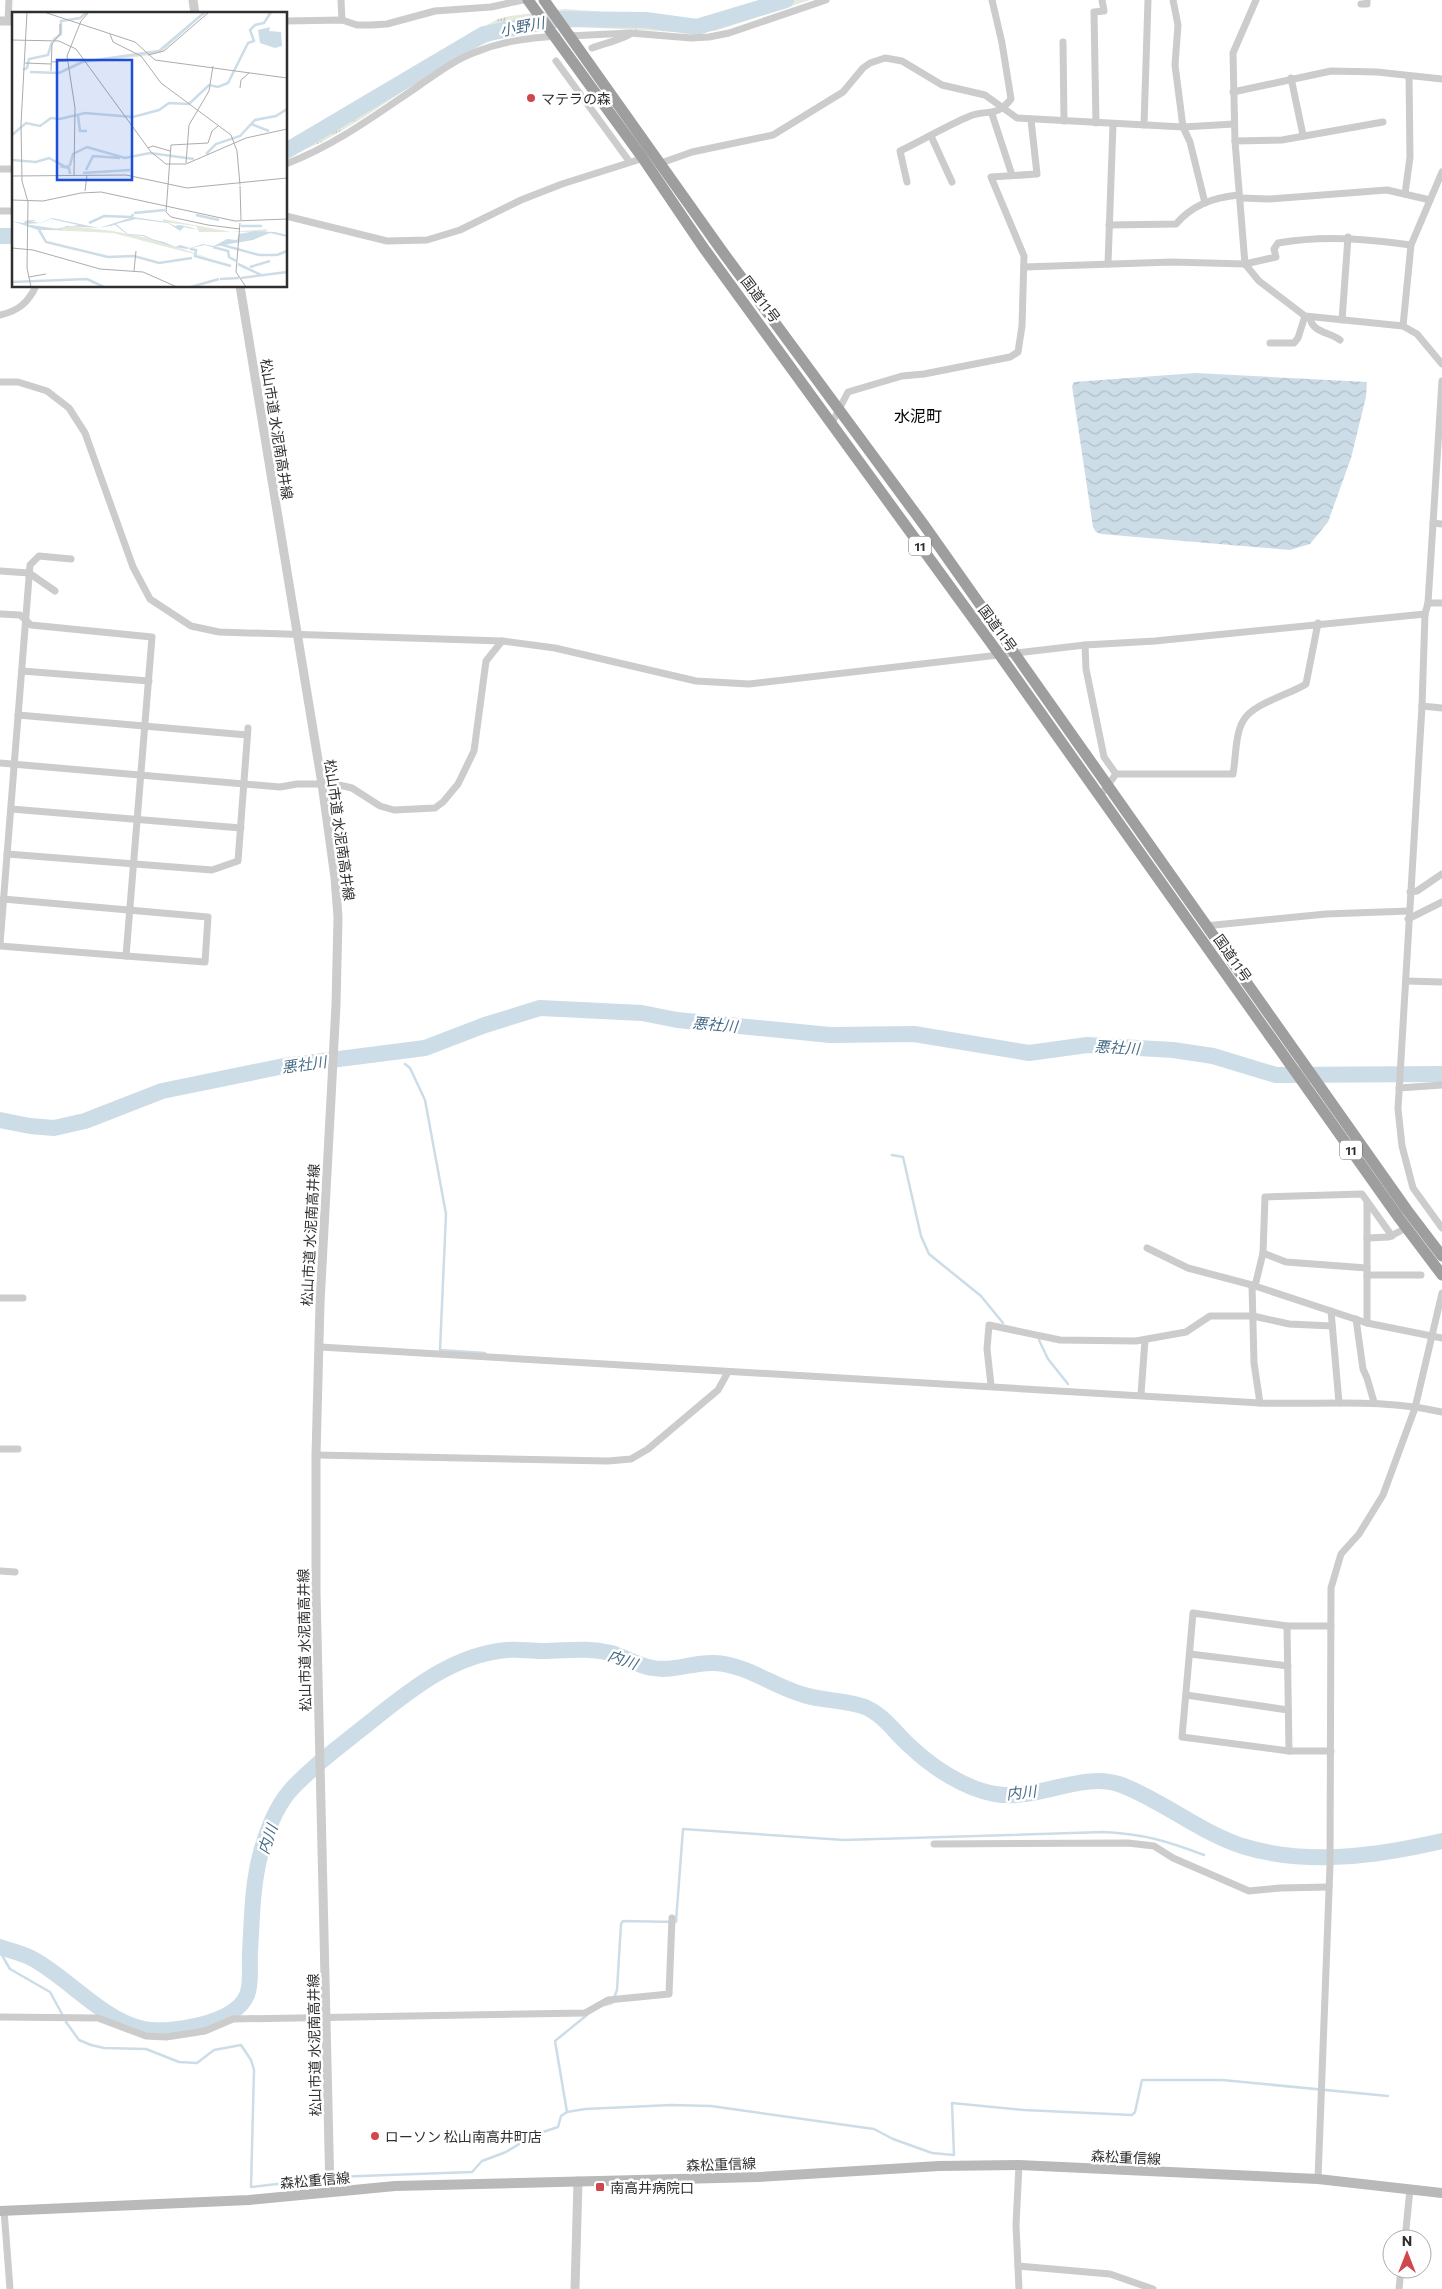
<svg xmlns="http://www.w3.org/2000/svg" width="1442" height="2289" viewBox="0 0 1442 2289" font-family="Commissioner,'Noto Sans JP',sans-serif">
  <defs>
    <pattern id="grass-tufts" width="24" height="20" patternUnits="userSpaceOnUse" patternTransform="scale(1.25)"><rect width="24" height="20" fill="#e4eade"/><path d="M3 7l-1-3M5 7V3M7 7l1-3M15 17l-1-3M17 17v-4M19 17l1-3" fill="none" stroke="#c4c9bf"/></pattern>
    <pattern id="water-waves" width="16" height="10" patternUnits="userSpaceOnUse" patternTransform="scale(1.25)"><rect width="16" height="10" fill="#cddde8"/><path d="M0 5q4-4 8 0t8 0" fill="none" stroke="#b0bec7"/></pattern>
  </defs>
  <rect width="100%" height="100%" fill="#fff"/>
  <!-- grass -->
  <path fill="url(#grass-tufts)" d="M 765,0 L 810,0 L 715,31 L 678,32 L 580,27 L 531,28 L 510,34 L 460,53 L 363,118 L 322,142 L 286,158 L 286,143 C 310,135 347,117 364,99 L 366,101 L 454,43 L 498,19 L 510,16 L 565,9 L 707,20 L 730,15 Z"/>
  <!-- water -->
  <polygon fill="url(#water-waves)" points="1196,373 1367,382 1366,397 1351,458 1328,522 1310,544 1290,550 1101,534 1096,532 1093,527 1072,386 1074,382"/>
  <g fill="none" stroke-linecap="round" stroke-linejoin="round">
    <!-- stream -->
    <g stroke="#cddde8" stroke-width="2.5">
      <polyline points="405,1064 410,1068 425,1100 446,1214 440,1350 485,1353"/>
      <polyline points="892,1155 903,1157 921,1236 929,1254 981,1296 1003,1323"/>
      <polyline points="1039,1340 1048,1359 1068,1384"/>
      <polyline points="0,1952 10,1969 50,1992 62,2014"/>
      <path d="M 605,2005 L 612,2003 L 617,1990 L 621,1924 L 623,1921 L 676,1922 L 683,1829 L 844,1840 L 1104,1832 C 1144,1834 1167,1841 1204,1855"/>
      <polyline points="66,2022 79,2040 91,2045 104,2048 146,2049 179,2062 197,2063 214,2050 241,2045 251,2060 254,2070 251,2187 327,2178"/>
      <polyline points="567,2112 555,2041 587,2015"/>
      <polyline points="333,2177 472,2172 482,2161 506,2152 534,2135 558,2127 561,2116 567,2112 585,2109 671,2105 711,2106 874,2129 893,2139 932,2153 954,2155 952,2103 1024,2110 1132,2115 1135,2112 1142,2080 1222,2080 1388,2096"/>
    </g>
    <!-- river -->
    <g stroke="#cddde8" stroke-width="16">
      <polyline points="286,151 484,34 560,19 646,20 697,27 786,0"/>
      <polyline points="0,236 14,236"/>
      <polyline points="0,1120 30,1126 54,1128 85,1121 162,1091 284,1066 425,1048 485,1025 540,1008 642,1013 677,1020 830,1035 914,1034 1029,1053 1087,1045 1173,1050 1213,1056 1276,1075 1442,1074"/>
      <path d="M 0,1947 C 11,1951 23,1953 33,1959 C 67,1977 105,2022 144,2029 C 170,2034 235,2024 247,1995 C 252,1983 249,1965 250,1952 C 252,1920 252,1887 260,1856 C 266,1833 274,1810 289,1792 C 308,1770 333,1752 355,1734 C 400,1699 447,1655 507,1650 C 518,1649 530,1651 542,1651 C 568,1651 585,1647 611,1653 C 625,1657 638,1666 653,1668 C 673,1672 693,1662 714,1663 C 746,1664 774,1687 804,1695 C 823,1701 847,1700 865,1707 C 884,1715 896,1734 911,1747 C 932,1767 965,1789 995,1794 C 1038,1802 1083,1769 1124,1786 C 1164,1802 1200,1832 1242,1846 C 1307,1866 1377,1856 1442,1841"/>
    </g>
    <!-- minor -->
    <g stroke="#ccc" stroke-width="7">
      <polyline points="341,0 342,20"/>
      <polyline points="1173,0 1178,25 1175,65 1183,127 1190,142 1205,203"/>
      <polyline points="1256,0 1233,53 1235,141 1245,264 1259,281 1305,316 1403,326 1417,334 1442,364"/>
      <polyline points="1361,4 1367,4 1367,0"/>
      <polyline points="8,21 9,0"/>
      <polyline points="286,21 342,20 357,25 371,25 387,24 435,11 491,7 523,0"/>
      <polyline points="568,36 630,33 691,38 709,37 729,33 826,0"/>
      <polyline points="1063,42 1064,121"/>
      <path d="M 592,48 C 600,45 626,38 630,34"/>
      <polyline points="556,61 629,161"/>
      <polyline points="1291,78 1303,135"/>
      <polyline points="1233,92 1331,71 1377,72 1442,79"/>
      <polyline points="992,114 1012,175"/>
      <polyline points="1096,123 1094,12 1104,11 1102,0"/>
      <polyline points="1144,125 1148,0"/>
      <polyline points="931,136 952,182"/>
      <polyline points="1235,141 1282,140 1383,122"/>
      <polyline points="657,162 661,163 692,152 773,135 843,92 863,68 870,63 885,58 902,61 942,85 985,95 1017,118 1183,127 1234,124"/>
      <path d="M 286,164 C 336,145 377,114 420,85 C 437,73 456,59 476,52 C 503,41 529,38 557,36"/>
      <polyline points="0,169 14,169"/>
      <path d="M 907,182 L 900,151 C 923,140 946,126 970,116 C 988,109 996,118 1011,99 L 1002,43 L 992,0"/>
      <polyline points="1405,194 1410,157 1409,76"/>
      <polyline points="1241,198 1269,199 1387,190 1430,200"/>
      <polyline points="0,211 14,211"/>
      <polyline points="286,216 387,241 427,240 460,230 521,200 562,184 644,158"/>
      <path d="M 1109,225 L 1176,224 C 1192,205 1214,197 1239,195"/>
      <polyline points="1108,264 1113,124"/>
      <path d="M 1024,267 L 1172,262 L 1245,264 L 1276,257 L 1274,249 L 1278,243 C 1325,235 1365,239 1411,245"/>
      <path d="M 0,315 C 18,311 28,303 36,286"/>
      <path d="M 1310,317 C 1311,332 1329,332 1340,340"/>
      <polyline points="1342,320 1348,237"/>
      <polyline points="1403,326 1411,245 1442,172"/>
      <polyline points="1270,343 1294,343 1298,338 1305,316"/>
      <polyline points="1442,381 1428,603 1425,614 1422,706 1398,1109 1402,1146 1413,1188 1442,1228"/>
      <polyline points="0,382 18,382 47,391 69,408 85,433 133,567 150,599 191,626 219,632 502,641 555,648 696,681 749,684 1085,645 1155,641 1425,614"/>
      <polyline points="832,423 848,392 902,376 924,374 1010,357 1018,352 1022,326 1024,256 991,177 1037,174 1031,120"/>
      <polyline points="1433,523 1442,524"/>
      <polyline points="0,571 29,573 55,591"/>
      <polyline points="1428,603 1442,603"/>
      <polyline points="0,614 20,615 31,625 152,637 126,956 0,946"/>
      <polyline points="1085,645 1086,669 1104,757 1116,774"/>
      <polyline points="22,671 149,681"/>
      <polyline points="1422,706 1442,708"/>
      <polyline points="18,715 247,735"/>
      <polyline points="0,763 280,787 297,784 335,784 352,788 380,806 394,810 435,808 443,802 458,784 474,751 486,661 502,641"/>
      <path d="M 1100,796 L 1116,774 L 1233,774 C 1236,758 1235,735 1243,721 C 1253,703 1289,695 1306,684 L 1318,623"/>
      <polyline points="11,809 241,828"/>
      <polyline points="7,854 212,870 238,861 248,728"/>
      <polyline points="1410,892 1417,891 1442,874"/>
      <polyline points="3,899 208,917 205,962 126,956"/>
      <polyline points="1408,919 1442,902"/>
      <polyline points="1205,926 1326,914 1409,911"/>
      <polyline points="0,944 30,565 39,556 71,559"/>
      <polyline points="1406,981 1442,982"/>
      <polyline points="1399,1088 1442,1085"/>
      <polyline points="1367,1201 1392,1236"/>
      <polyline points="1367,1238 1367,1323"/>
      <polyline points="1147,1248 1188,1268 1252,1285 1367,1323 1442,1338"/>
      <polyline points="1263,1253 1286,1262 1367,1268"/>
      <polyline points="1367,1275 1421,1275"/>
      <polyline points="1252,1285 1254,1363 1260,1403"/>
      <polyline points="1255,1286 1263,1253 1265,1197 1362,1194 1367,1201 1367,1238 1389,1237 1406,1228"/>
      <polyline points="0,1298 23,1298"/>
      <polyline points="1331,1311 1339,1403"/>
      <polyline points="1356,1319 1363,1369 1367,1378 1374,1402"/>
      <path d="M 320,1347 L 1260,1403 C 1321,1405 1382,1398 1442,1412"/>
      <polyline points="991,1385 987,1349 989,1325 1060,1340 1136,1341 1186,1332 1210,1316 1253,1316 1289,1324 1332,1326"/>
      <polyline points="1141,1394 1145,1340"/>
      <polyline points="0,1449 18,1449"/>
      <polyline points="316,1455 608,1461 631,1459 648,1449 718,1390 728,1372"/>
      <polyline points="0,1571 15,1572"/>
      <polyline points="1287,1626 1289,1751"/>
      <polyline points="1190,1654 1288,1666"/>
      <polyline points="1186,1695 1288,1710"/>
      <polyline points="1331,1751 1289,1751 1182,1737 1193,1613 1287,1626 1331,1626"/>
      <polyline points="934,1844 1128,1843 1154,1846 1173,1858 1249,1891 1280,1888 1329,1887"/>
      <polyline points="0,2017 98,2018 146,2036 166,2037 205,2031 233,2019 585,2013 608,2000 669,1994 672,1918"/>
      <polyline points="1019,2165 1016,2225 1019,2289"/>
      <polyline points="1318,2179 1330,1865 1331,1588 1341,1554 1359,1534 1383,1495 1415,1408 1442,1293"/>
      <polyline points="4,2210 10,2289"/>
      <polyline points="1405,2239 1410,2189"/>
      <polyline points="1018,2266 1110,2274 1153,2289"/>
      <polyline points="1399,2289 1401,2269"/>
    </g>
    <!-- tertiary -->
    <g stroke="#ccc" stroke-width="9">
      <polyline points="193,0 195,14"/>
      <polyline points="0,21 14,21"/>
      <polyline points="240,286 322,784 335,878 338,917 336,1005 320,1303 316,1455 316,1591 330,2192"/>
      <polyline points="575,2289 578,2181"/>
    </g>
    <!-- secondary -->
    <polyline stroke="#b9b9b9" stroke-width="10" points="0,2211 249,2200 395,2186 758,2177 939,2166 1019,2165 1318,2179 1442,2193"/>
    <!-- trunk -->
    <g stroke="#9e9e9e" stroke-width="11">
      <polyline points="528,0 642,157 703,247 999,654 1399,1218 1442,1275"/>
      <polyline points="544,0 722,251 924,525 1407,1210 1442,1256"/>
    </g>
  </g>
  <!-- markers -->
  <g fill="#d0474e" stroke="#fff" stroke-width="2">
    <circle cx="531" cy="98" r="5"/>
    <circle cx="375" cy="2136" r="5"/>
    <rect x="595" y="2182" width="10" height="10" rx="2.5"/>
  </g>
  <g text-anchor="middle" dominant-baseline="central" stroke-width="5" stroke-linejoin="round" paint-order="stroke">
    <!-- shield labels -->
    <g fill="#fff" stroke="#6d6d6d" stroke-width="1">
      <rect x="909" y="536.5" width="22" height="19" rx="4"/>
      <rect x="1340" y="1140.5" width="22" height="19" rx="4"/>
    </g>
    <g font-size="12" font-weight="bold" fill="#2f2f2f">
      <text x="920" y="546">11</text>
      <text x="1351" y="1150">11</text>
    </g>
    <!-- poi labels -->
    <g font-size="14" fill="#2f2f2f" stroke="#fff" text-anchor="start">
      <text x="541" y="98">マテラの森</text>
      <text x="385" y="2136">ローソン 松山南高井町店</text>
      <text x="610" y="2187">南高井病院口</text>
    </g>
    <!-- street labels -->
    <g font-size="14" fill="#2f2f2f" stroke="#fff">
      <text transform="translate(761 299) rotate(53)">国道11号</text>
      <text transform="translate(277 429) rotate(81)">松山市道 水泥南高井線</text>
      <text transform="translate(998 628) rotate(54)">国道11号</text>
      <text transform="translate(340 830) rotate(82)">松山市道 水泥南高井線</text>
      <text transform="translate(1233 958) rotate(55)">国道11号</text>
      <text transform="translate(310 1235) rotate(-87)">松山市道 水泥南高井線</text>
      <text transform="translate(304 1640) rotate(-91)">松山市道 水泥南高井線</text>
      <text transform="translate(314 2045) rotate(-91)">松山市道 水泥南高井線</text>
      <text transform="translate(1126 2157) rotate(3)">森松重信線</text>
      <text transform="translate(721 2164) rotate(-2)">森松重信線</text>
      <text transform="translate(315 2180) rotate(-5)">森松重信線</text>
    </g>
    <!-- water labels -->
    <g font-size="15" font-style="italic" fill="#476c87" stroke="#fff">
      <text transform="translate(522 26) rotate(-11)">小野川</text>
      <text transform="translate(715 1024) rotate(5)">悪社川</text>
      <text transform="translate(1117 1047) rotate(3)">悪社川</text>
      <text transform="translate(304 1064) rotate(-8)">悪社川</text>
      <text transform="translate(623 1659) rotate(19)">内川</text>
      <text transform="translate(1021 1792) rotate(-6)">内川</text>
      <text transform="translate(267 1839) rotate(-71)">内川</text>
    </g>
    <!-- quarter labels -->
    <g font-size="16" fill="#000" stroke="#fff">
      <text x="918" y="415">水泥町</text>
    </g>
  </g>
  <!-- overview -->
  <g transform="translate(12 12)">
    <rect width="275" height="275" fill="#fff"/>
    <path d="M 194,0 L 150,40 L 132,44 L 82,50 L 73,50 L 61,56 L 48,61 L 20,61 L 48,60 L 72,49 L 148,38 ZM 151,207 L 219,220 L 256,217 L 253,220 L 187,220 L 184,214 L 151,210 ZM 57,214 L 101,219 L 141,227 L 197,246 L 101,221 L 37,218 Z" fill="#e4eade"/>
    <path d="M 258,15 L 257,19 L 269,20 L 270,34 L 263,36 L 248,31 L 246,18 ZM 121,205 L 155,210 L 163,214 L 167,213 L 178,215 L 186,218 L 172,215 L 168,219 L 156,211 L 124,207 L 104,212 L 116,222 L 132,223 L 142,228 L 152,230 L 163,235 L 168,233 L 178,236 L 191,232 L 202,234 L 215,227 L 225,228 L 227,222 L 243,219 L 263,220 L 275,223 L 275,225 L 258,221 L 241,228 L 200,235 L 193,233 L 175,237 L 162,235 L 140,228 L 131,224 L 116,223 L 103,213 L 87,216 L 54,214 L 49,218 L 26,218 L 0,209 L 11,211 L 14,209 L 9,209 L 21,208 L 25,209 L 18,209 L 28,211 L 40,206 L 87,216 ZM 39,207 L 66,213 L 46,217 L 13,212 L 29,211 Z" fill="#cddde8" fill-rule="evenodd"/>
    <path fill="none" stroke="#cddde8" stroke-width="2.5" d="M 41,28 L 49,22 L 49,9 L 68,6 L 75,0M 11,58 L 15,56 L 17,47 L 36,43 L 40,30M 18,60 L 47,61 L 70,50 L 147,39 L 193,0M 66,104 L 68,119 L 75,119M 239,112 L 257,119M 0,123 L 14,111 L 28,114 L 39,106 L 48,107 L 73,101 L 121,105 L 147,98 L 157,91 L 177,92 L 197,73 L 206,75 L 216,71 L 236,31 L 242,29 L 238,18 L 243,13 L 252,11 L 259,0M 194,142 L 204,132 L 228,124 L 243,108 L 264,104 L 275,97M 0,148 L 24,150 L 37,146 L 54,155 L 58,153 L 61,142 L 75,135 L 113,146 L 138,141 L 182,147M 48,154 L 57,156 L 58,162M 74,158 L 81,144 L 108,146M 71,161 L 118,158M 122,201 L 153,198M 184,203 L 207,208M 77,211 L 92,204 L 120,205 L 121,202M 229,214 L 250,214M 27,218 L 34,230 L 96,245 L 122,244 L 147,251 L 180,246M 207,232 L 247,243 L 265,243 L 275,239M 201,235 L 216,239 L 217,245 L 224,249M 178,237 L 184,238 L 183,244 L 219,254M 226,252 L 249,263M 238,255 L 258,249M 229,266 L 275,260M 208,267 L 227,266M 0,270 L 75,267 L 92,275M 179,275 L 207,267"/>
    <path fill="none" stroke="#acacac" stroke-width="1" d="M 15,0 L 9,112 L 10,169 L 16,190 L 15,256 L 19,275M 32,0 L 123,30 L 143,48 L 275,66M 140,0 L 170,0M 98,22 L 101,30 L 129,44M 0,28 L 47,29 L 64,37 L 139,140 L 154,152 L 174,152 L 234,126 L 275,117M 136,43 L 152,39 L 197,0M 129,44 L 149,71 L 219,123 L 225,139 L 228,173M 39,50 L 55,49M 13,51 L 39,52M 39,59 L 40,32 L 48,22 L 48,12M 228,76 L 229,68 L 237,61M 206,114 L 200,119 L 196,131 L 159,133 L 154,200 L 159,205 L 196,213 L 228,217M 136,136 L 141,134 L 158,139M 174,151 L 177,113 L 197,79 L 201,54M 62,163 L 63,96 L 55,44 L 69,9 L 77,0M 0,164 L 114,163 L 175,176 L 275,166M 228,174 L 229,208M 73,179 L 75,163M 0,188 L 31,189 L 69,181 L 89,180 L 223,209 L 275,207M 228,211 L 224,260 L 234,275M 0,236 L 21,238 L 88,257 L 131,260 L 165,275M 122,259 L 124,239M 17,265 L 34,262"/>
    <path fill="#1d4ed8" fill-opacity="0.15" stroke="#1d4ed8" stroke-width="2.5" d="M 45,48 L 120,48 L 120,168 L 45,168 Z"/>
    <rect width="275" height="275" fill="none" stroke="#2f2f2f" stroke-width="2.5"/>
  </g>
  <!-- north arrow -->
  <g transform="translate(1407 2254)"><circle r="24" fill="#ffffff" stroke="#acacac"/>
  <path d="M0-4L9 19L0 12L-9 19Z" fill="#d0474e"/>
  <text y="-8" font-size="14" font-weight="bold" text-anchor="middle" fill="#2f2f2f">N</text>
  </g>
</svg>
